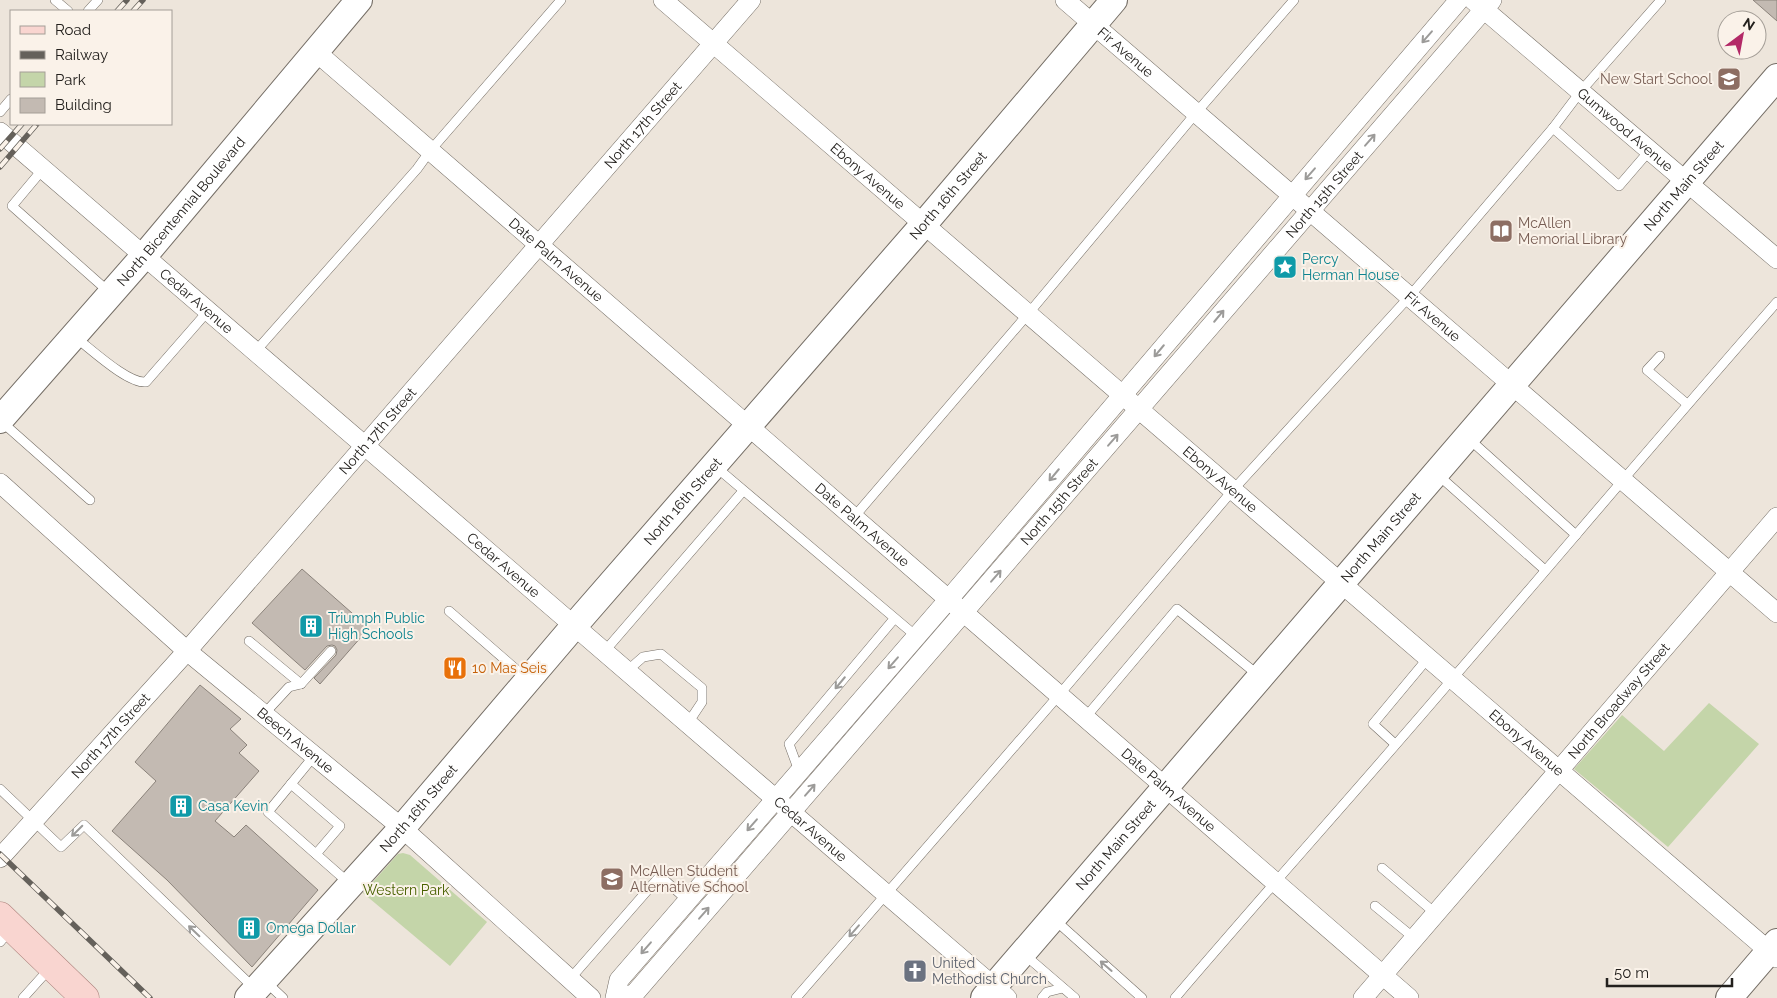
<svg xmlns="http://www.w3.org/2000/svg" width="1777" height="998" viewBox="0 0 1777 998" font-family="Raleway,sans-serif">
  <rect width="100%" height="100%" fill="#ede5db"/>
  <!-- green -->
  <g fill="#c4d5a9">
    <polygon points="1709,703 1759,744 1668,847 1574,769 1622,715 1664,751"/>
    <polygon points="403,853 410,855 487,922 450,966 363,893 398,854"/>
  </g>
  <!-- building -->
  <g fill="#c3bab2" stroke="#8b837b">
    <polygon points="1753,0 1777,0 1777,21"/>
    <polygon points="302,569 369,628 320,684 314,678 336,655 337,650 335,646 332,645 327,646 305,670 252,623"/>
    <polygon points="200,685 241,719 230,729 247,745 239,753 259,771 215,821 234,837 246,825 318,890 252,967 167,880 112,831 156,781 135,762"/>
  </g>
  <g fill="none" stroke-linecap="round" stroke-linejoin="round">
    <!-- lane casing -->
    <g stroke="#756e66" stroke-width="10">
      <g id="lane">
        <polyline points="55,0 68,11"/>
        <polyline points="88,11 98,0"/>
        <polyline points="0,112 11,99"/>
        <polyline points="1553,128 1581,91 1661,0"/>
        <polyline points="43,169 12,206 109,292"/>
        <path d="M 75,337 C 91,349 128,384 146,382 L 208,311"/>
        <polyline points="255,352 417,169 430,151 561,0"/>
        <polyline points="1660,356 1647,370 1687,404"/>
        <polyline points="2,422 90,500"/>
        <polyline points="1468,438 1576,535"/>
        <polyline points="716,467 916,636"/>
        <polyline points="1437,474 1545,570"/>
        <polyline points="854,517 1028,314 1196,113 1294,0"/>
        <polyline points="449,611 526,678"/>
        <polyline points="249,641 301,684"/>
        <polyline points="604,652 743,491"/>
        <polyline points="627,671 643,657 661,654 702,688 702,702 688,723"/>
        <polyline points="264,714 289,687 301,684 331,651"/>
        <polyline points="1085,718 1177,609 1258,675"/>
        <polyline points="1395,744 1373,724 1428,658"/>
        <polyline points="314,756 268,812 350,884"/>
        <polyline points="799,771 789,744 894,619"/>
        <polyline points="291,784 340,826 316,854"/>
        <polyline points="0,789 61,847 84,825 254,988"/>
        <polyline points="1382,868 1435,913"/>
        <polyline points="1375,906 1414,938"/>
        <polyline points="1055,920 1142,998"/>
        <polyline points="0,942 10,930"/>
        <polyline points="1025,955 1075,998"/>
        <polyline points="570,979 660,876 687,900"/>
        <polyline points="266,982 283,998"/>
        <polyline points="23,998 50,968"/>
        <polyline points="796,998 1059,695 1233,490 1409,297 1553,128 1619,186 1650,150"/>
        <polyline points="1042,998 1047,992 1063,988"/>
        <path d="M 1175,998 C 1267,890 1362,785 1454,677 C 1562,552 1668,426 1777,302"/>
      </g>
    </g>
    <!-- street casing -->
    <g stroke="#756e66" stroke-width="20">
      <g id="street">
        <path id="s1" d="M 663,0 L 1777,958"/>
        <path id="s2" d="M 1065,0 L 1777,613"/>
        <path id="s3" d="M 1473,0 L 1777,259"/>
        <path id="s4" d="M 315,51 L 1409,998"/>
        <path id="s5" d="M 0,132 L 1007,998"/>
        <path id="s6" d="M 0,483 L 187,651 L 402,828 L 591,998"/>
        <path id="s7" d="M 0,858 L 187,651 L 751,0"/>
        <polyline points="615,998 619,980 948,600 1459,0"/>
        <path id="s8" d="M 623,998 L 635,993 L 1492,0"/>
        <path id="s9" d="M 1363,998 L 1777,517"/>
      </g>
    </g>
    <!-- secondary casing -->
    <g stroke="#756e66" stroke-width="28">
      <g id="secondary">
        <path id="s10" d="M 0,420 L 144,256 L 359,0"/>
        <path id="s11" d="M 248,998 L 402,828 L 574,626 L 924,224 L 1114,0"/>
        <path id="s12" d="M 984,998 C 1248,691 1513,384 1777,77"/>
        <polyline points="1729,998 1777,942"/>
      </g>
    </g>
    <!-- primary casing -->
    <g stroke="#ac837d" stroke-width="29">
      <polyline id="primary" points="0,916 85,998"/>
    </g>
    <!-- lane -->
    <use href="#lane" stroke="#fff" stroke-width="9"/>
    <!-- street -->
    <use href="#street" stroke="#fff" stroke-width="19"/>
    <!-- secondary -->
    <use href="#secondary" stroke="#fff" stroke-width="26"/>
    <!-- primary -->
    <use href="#primary" stroke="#f9d5d0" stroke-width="28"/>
    <!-- rail casing -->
    <g stroke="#65615b" stroke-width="5.5">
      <g id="rail">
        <polyline points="117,11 127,0"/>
        <polyline points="133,11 143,0"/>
        <polyline points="0,149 22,124"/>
        <polyline points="0,167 37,124"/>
        <polyline points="0,854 150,998"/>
      </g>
    </g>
    <!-- rail -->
    <use href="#rail" stroke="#faf2e9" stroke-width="4" stroke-dasharray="11" stroke-linecap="butt"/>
  </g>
  <!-- one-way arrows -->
  <defs><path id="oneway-shaft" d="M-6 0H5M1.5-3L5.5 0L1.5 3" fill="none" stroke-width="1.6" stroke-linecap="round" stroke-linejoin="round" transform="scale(1.25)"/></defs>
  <g stroke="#9c9b99">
    <use href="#oneway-shaft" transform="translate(1427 37) rotate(131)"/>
    <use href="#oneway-shaft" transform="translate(1370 140) rotate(-49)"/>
    <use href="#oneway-shaft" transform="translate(1310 174) rotate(131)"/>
    <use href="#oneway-shaft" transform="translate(1219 316) rotate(-50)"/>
    <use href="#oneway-shaft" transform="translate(1159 351) rotate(130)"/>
    <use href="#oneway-shaft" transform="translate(1113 440) rotate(-49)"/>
    <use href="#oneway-shaft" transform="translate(1054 475) rotate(130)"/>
    <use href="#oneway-shaft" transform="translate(996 576) rotate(-49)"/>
    <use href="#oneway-shaft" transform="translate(893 663) rotate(131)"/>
    <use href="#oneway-shaft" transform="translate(840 683) rotate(130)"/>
    <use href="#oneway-shaft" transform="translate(810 790) rotate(-49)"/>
    <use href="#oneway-shaft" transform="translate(752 825) rotate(131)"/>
    <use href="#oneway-shaft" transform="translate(77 831) rotate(135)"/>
    <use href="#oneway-shaft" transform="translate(704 913) rotate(-49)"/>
    <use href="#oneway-shaft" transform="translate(194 931) rotate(-136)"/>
    <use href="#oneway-shaft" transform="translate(854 931) rotate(131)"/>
    <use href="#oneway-shaft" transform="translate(646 948) rotate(131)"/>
    <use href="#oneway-shaft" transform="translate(1106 966) rotate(-139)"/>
  </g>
  <!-- icons -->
  <defs>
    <g id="school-square" transform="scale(1.25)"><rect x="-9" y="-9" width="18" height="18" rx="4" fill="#8d6e63" stroke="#faf2e9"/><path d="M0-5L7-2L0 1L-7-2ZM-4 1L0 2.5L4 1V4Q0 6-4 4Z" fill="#fff"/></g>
    <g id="library-square" transform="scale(1.25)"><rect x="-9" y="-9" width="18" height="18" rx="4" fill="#8d6e63" stroke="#faf2e9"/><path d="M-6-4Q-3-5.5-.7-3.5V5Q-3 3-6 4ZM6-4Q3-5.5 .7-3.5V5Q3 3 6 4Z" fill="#fff"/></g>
    <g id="sight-square" transform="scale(1.25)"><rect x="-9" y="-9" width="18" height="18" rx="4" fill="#0f9aa8" stroke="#faf2e9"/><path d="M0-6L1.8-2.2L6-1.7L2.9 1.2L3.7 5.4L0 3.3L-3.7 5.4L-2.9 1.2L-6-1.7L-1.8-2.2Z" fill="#fff"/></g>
    <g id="building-square" transform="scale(1.25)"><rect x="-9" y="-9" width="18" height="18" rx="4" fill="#0f9aa8" stroke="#faf2e9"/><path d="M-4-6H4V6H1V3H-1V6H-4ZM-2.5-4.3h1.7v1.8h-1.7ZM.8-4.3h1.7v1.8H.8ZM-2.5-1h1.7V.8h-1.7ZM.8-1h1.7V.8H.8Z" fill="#fff"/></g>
    <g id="restaurant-square" transform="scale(1.25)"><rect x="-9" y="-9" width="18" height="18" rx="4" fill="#e8710a" stroke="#faf2e9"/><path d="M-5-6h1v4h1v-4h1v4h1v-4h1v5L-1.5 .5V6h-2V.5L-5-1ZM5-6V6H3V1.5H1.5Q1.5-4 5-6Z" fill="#fff"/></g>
    <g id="church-square" transform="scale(1.25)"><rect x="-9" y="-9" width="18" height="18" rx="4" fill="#6b7280" stroke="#faf2e9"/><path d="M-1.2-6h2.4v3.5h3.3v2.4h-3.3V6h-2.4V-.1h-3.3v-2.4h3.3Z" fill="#fff"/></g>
  </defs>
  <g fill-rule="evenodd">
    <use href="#school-square" x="1729" y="79"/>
    <use href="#library-square" x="1501" y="231"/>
    <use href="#sight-square" x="1285" y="267"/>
    <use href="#building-square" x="311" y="626"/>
    <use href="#restaurant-square" x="455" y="668"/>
    <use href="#building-square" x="181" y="806"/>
    <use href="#school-square" x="612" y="879"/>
    <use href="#building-square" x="249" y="928"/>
    <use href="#church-square" x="915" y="971"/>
  </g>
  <g text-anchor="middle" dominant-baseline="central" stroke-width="4" stroke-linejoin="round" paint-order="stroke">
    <!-- street labels -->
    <g font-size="14" fill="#23201d" stroke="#faf2e9">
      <text stroke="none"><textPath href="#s2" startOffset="80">Fir Avenue</textPath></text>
      <text stroke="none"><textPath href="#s7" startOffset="975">North 17th Street</textPath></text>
      <text stroke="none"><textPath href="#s3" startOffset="200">Gumwood Avenue</textPath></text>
      <text stroke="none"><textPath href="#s1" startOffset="270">Ebony Avenue</textPath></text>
      <text stroke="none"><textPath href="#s12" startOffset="1072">North Main Street</textPath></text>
      <text stroke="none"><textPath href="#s8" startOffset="1068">North 15th Street</textPath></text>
      <text stroke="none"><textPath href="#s11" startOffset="1065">North 16th Street</textPath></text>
      <text stroke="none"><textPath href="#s10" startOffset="276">North Bicentennial Boulevard</textPath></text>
      <text stroke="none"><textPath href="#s4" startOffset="319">Date Palm Avenue</textPath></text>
      <text stroke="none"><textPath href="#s5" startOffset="259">Cedar Avenue</textPath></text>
      <text stroke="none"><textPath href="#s2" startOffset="485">Fir Avenue</textPath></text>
      <text stroke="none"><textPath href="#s7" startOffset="570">North 17th Street</textPath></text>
      <text stroke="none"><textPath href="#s1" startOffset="735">Ebony Avenue</textPath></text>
      <text stroke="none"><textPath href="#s11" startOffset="660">North 16th Street</textPath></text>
      <text stroke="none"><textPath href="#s8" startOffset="662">North 15th Street</textPath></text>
      <text stroke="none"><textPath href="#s4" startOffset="724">Date Palm Avenue</textPath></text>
      <text stroke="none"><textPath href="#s12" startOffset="608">North Main Street</textPath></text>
      <text stroke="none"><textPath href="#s5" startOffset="664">Cedar Avenue</textPath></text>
      <text stroke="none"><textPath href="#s9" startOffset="392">North Broadway Street</textPath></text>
      <text stroke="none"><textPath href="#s7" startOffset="165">North 17th Street</textPath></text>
      <text stroke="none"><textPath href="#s6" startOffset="392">Beech Avenue</textPath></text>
      <text stroke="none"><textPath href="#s1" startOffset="1139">Ebony Avenue</textPath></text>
      <text stroke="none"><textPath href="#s4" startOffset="1129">Date Palm Avenue</textPath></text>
      <text stroke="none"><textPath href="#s11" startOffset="255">North 16th Street</textPath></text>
      <text stroke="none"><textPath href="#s5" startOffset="1069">Cedar Avenue</textPath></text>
      <text stroke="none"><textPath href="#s12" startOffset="202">North Main Street</textPath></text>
    </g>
    <!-- education labels -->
    <g font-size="14" fill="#785e54" stroke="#faf2e9" text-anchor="start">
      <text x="1712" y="79" text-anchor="end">New Start School</text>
      <text x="1518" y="223">McAllen<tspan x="1518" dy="16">Memorial Library</tspan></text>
      <text x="630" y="871">McAllen Student<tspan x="630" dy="16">Alternative School</tspan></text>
    </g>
    <!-- culture labels -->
    <g font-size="14" fill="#0d838f" stroke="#faf2e9" text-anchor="start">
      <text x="1302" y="259">Percy<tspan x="1302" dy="16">Herman House</tspan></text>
      <text x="328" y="618">Triumph Public<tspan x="328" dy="16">High Schools</tspan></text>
      <text x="198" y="806">Casa Kevin</text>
      <text x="266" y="928">Omega Dollar</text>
    </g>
    <!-- food labels -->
    <g font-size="14" fill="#c56008" stroke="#faf2e9" text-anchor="start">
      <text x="472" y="668">10 Mas Seis</text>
    </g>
    <!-- park labels -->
    <g font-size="14" fill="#496100" stroke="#faf2e9">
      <text x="406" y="890">Western Park</text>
    </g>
    <!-- worship labels -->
    <g font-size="14" fill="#5b616d" stroke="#faf2e9" text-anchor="start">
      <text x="932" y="963">United<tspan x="932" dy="16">Methodist Church</tspan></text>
    </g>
  </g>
  <!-- legend -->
  <rect x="10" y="10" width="162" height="115" fill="#faf2e9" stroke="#a49e97"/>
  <rect x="20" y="26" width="25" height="8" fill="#f9d5d0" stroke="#a49e97"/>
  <text x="55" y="35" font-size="15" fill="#23201d">Road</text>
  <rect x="20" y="51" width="25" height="8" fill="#65615b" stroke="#a49e97"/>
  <text x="55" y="60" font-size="15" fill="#23201d">Railway</text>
  <rect x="20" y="72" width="25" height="15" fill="#c4d5a9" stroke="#a49e97"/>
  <text x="55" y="85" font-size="15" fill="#23201d">Park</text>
  <rect x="20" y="98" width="25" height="15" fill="#c3bab2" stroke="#a49e97"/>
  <text x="55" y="110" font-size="15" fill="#23201d">Building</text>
  <!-- north arrow -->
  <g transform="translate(1742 35) rotate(32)"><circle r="24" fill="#faf2e9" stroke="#a49e97"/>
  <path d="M0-4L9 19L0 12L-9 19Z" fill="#b32967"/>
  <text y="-8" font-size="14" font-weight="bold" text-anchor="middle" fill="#23201d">N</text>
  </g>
  <!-- scale -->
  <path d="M1607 978v8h125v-8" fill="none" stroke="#23201d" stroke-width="2.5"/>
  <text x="1614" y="978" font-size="15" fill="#23201d" stroke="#faf2e9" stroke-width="4" paint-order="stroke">50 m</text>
</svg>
